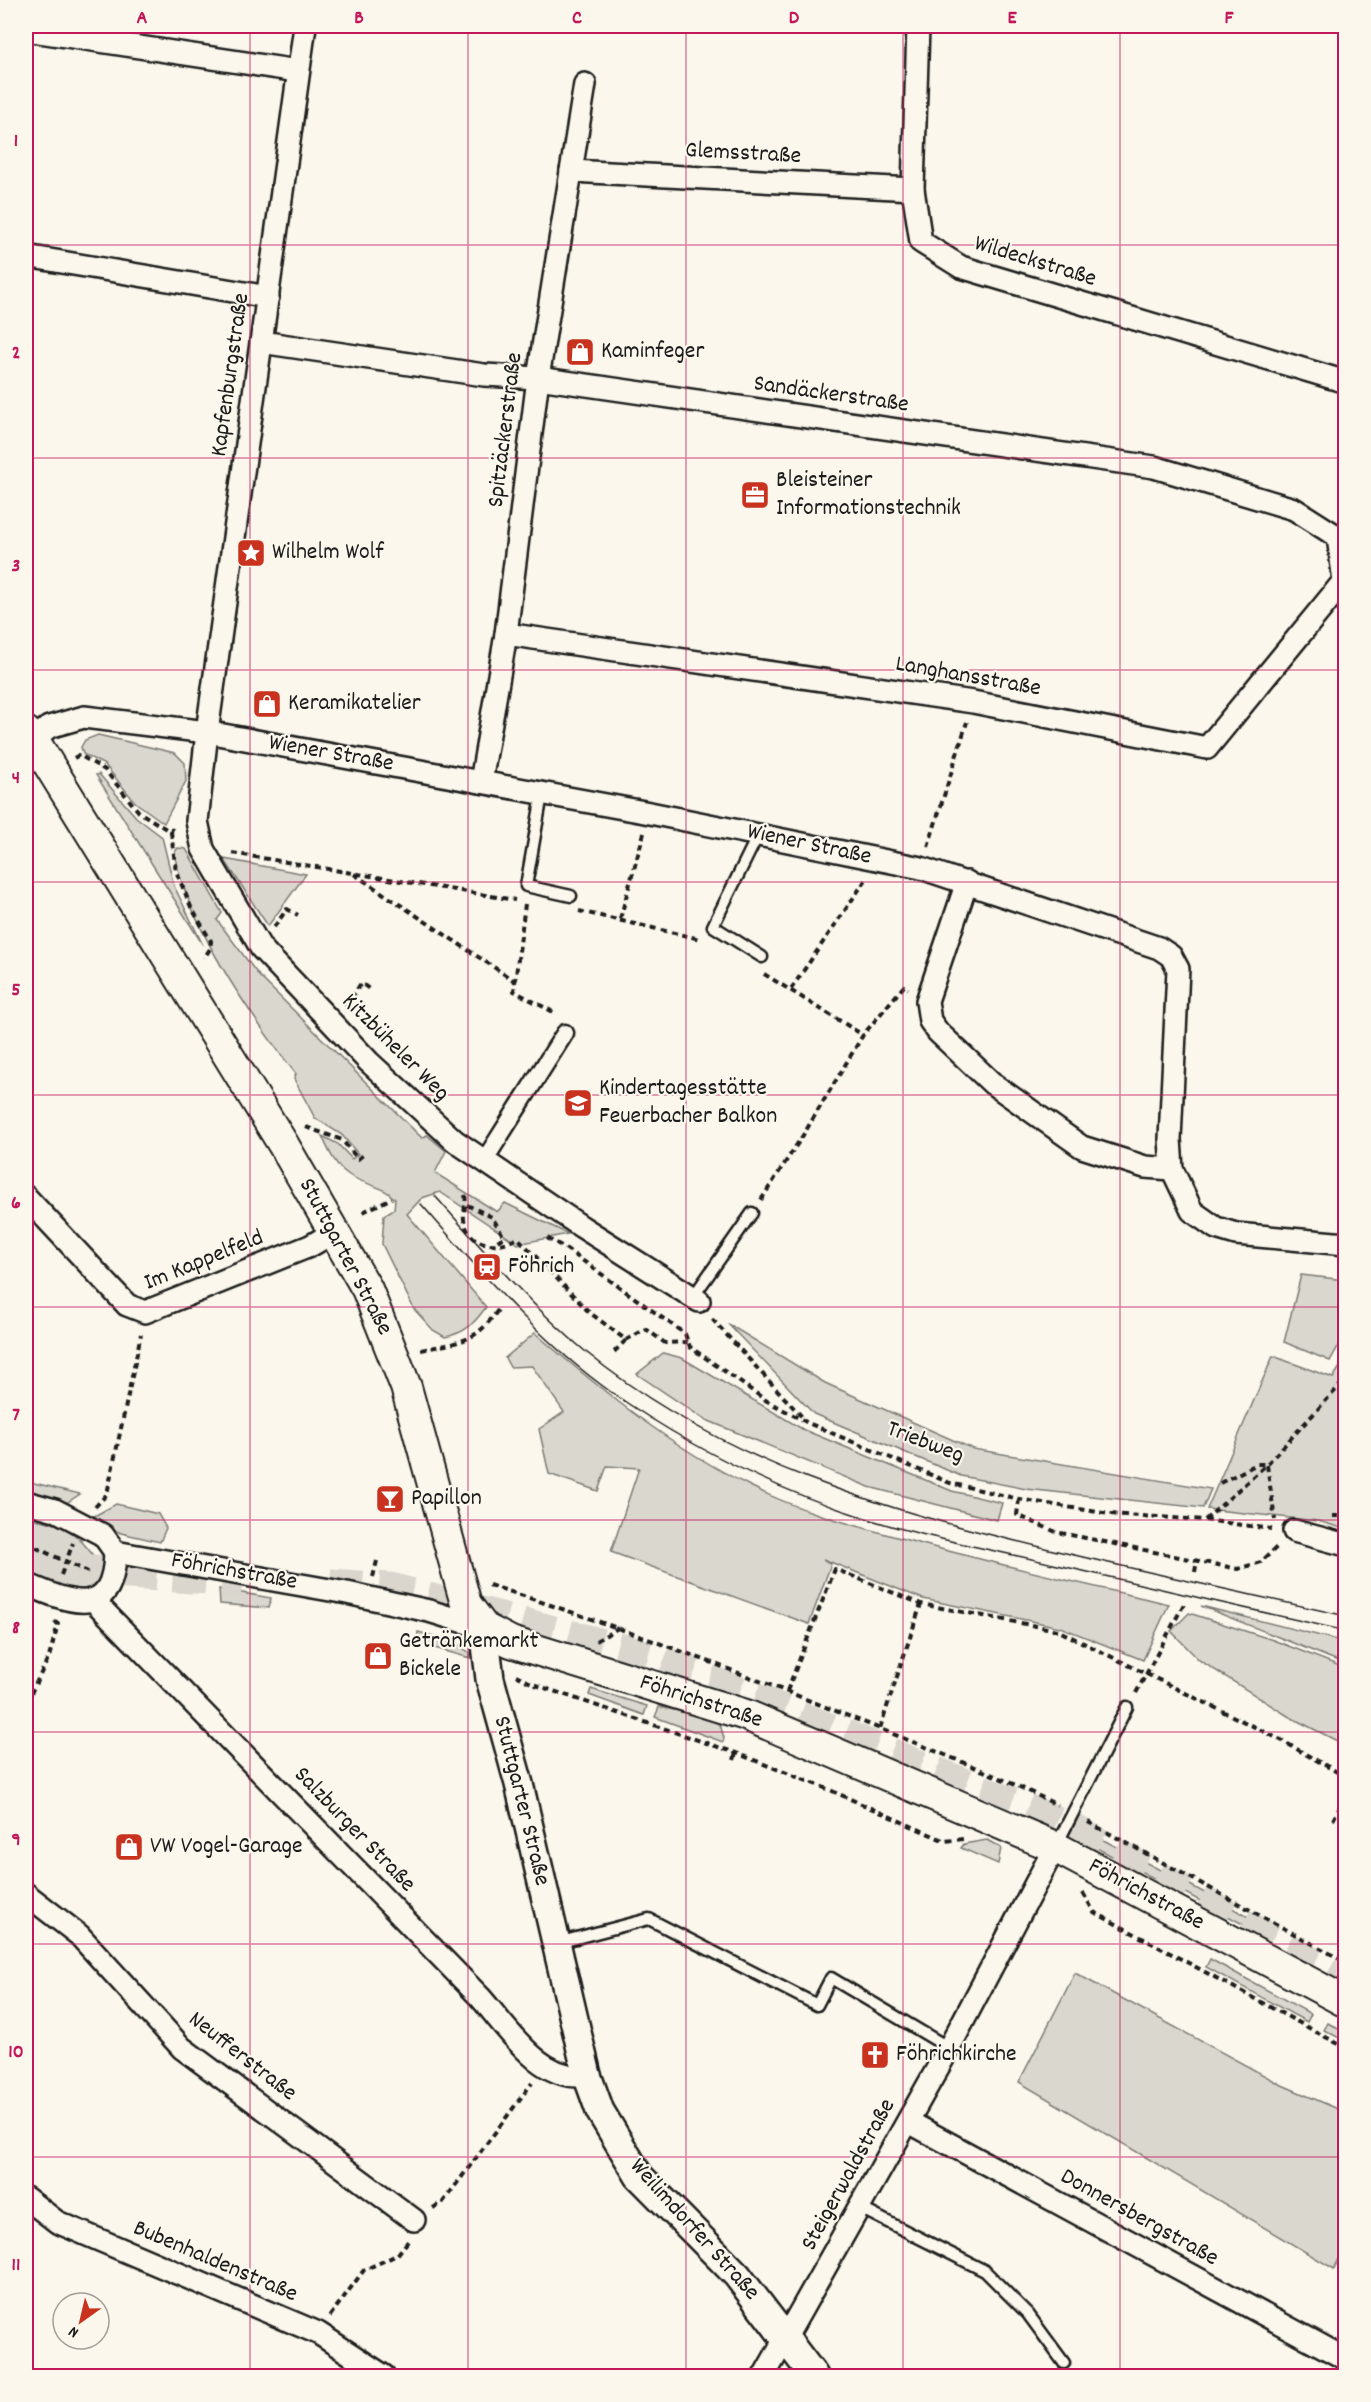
<svg xmlns="http://www.w3.org/2000/svg" width="1371" height="2402" viewBox="0 0 1371 2402" font-family="Dekko,sans-serif">
  <rect width="100%" height="100%" fill="#fbf7ec"/>
  <filter id="ink" filterUnits="userSpaceOnUse"><feTurbulence type="fractalNoise" baseFrequency=".0167" numOctaves="2"/><feDisplacementMap in="SourceGraphic" scale="12" xChannelSelector="R" yChannelSelector="G"/><feConvolveMatrix kernelMatrix="1 2 1 2 8 2 1 2 1" color-interpolation-filters="sRGB"/></filter>
  <g filter="url(#ink)">
    <!-- green -->
    <g fill="#dad7ce" stroke="#7b7a75" stroke-width="1.5">
      <polygon points="98,735 175,753 185,763 186,781 164,823 135,802 105,765 83,754 81,747 85,740"/>
      <polygon points="99,774 136,817 162,837 174,886 203,945 96,775"/>
      <path d="M 178,848 L 186,849 L 222,913 L 217,920 L 259,976 L 422,1138 L 427,1135 L 446,1151 L 435,1173 L 497,1212 L 505,1203 L 568,1234 L 518,1244 L 440,1192 L 422,1198 L 407,1214 L 486,1307 C 474,1324 465,1333 445,1337 L 433,1330 L 414,1309 L 382,1244 L 384,1215 L 394,1209 L 395,1199 C 383,1185 364,1185 349,1175 C 335,1166 329,1151 322,1136 L 338,1144 L 352,1159 L 358,1154 L 342,1135 L 315,1118 L 294,1079 L 296,1074 C 249,1014 190,928 174,853 Z"/>
      <polygon points="224,859 306,874 268,926"/>
      <polygon points="1301,1275 1345,1280 1345,1334 1330,1361 1284,1342"/>
      <polygon points="728,1324 825,1383 973,1449 1211,1489 1203,1508 1026,1489 961,1476 814,1414"/>
      <path d="M 535,1333 C 601,1390 671,1447 750,1486 C 797,1510 849,1524 900,1538 C 989,1563 1079,1583 1169,1604 L 1143,1660 L 1060,1627 L 923,1599 L 823,1559 L 831,1564 L 809,1624 L 611,1552 L 639,1468 L 607,1466 L 598,1491 L 549,1474 L 539,1429 L 564,1412 L 532,1366 L 510,1367 L 505,1358 Z"/>
      <polygon points="663,1353 682,1358 804,1430 952,1491 1002,1503 997,1520 869,1487 704,1419 637,1374"/>
      <polygon points="1273,1356 1333,1378 1345,1359 1345,1529 1318,1521 1207,1509"/>
      <polygon points="26,1481 80,1494 59,1508 26,1492"/>
      <polygon points="116,1504 158,1514 166,1528 160,1542 121,1533 89,1519"/>
      <path d="M 26,1518 C 67,1522 80,1535 102,1568 C 88,1606 55,1589 26,1579 Z"/>
      <polygon points="219,1589 271,1598 269,1608 220,1604"/>
      <polygon points="1201,1606 1345,1642 1345,1665 1338,1661"/>
      <polygon points="1189,1613 1273,1640 1345,1668 1345,1745 1288,1716 1199,1660 1171,1631"/>
      <polygon points="418,1632 452,1641 470,1653 470,1658 417,1643"/>
      <polygon points="591,1689 647,1706 644,1715 589,1695"/>
      <polygon points="659,1707 714,1718 719,1721 724,1738 723,1742 655,1717"/>
      <polygon points="1077,1826 1164,1872 1159,1881 1072,1835"/>
      <polygon points="987,1840 1001,1848 998,1864 961,1848 964,1844"/>
      <polygon points="1179,1879 1267,1927 1263,1935 1174,1887"/>
      <polygon points="1210,1959 1311,2014 1307,2022 1206,1967"/>
      <polygon points="1075,1973 1282,2085 1345,2112 1345,2247 1334,2269 1019,2082"/>
      <polygon points="1328,2023 1345,2033 1345,2041 1324,2030"/>
    </g>
    <g fill="none" stroke-linecap="round" stroke-linejoin="round">
      <!-- primary-tunnel -->
      <g stroke="#dad6cd" stroke-width="33" stroke-dasharray="33 16" stroke-linecap="butt">
        <polyline points="26,1567 242,1580"/>
        <polyline points="330,1585 390,1589 656,1659 1066,1826 1346,1982"/>
      </g>
      <!-- service casing -->
      <g stroke="#1c1c1c" stroke-width="15">
        <g id="service">
          <polyline points="542,795 526,886 571,896"/>
          <polyline points="758,835 713,926 762,957"/>
          <polyline points="693,1297 752,1213"/>
          <polyline points="1056,1846 1127,1707"/>
          <polyline points="557,1943 649,1919 817,2005 831,1978 949,2048"/>
          <polyline points="860,2208 985,2271 1028,2314 1064,2363"/>
        </g>
      </g>
      <!-- pedestrian casing -->
      <g stroke="#1c1c1c" stroke-width="21">
        <polyline id="pedestrian" points="484,1161 565,1033"/>
      </g>
      <!-- minor casing -->
      <g stroke="#1c1c1c" stroke-width="26">
        <g id="minor">
          <polyline points="305,26 207,732 197,821 203,849 261,948 369,1062 455,1141 582,1227 699,1301"/>
          <polyline points="918,26 913,189 921,242 961,267 1346,382"/>
          <polyline points="26,30 298,71"/>
          <polyline points="571,171 913,189"/>
          <polyline points="26,256 268,297"/>
          <polyline points="261,342 484,375 538,378 1154,467 1294,509 1338,537 1344,581 1207,748 973,702 506,634"/>
          <polyline points="33,739 49,727 84,717 207,732 650,813 921,868 1159,948 1171,956 1178,969 1170,1139 1172,1169 1192,1211 1216,1228 1236,1234 1346,1244"/>
          <polyline points="481,782 506,634 538,378 585,84"/>
          <polyline points="967,882 927,1001 930,1021 938,1032 993,1084 1082,1147 1145,1167 1172,1169"/>
          <polyline points="26,1197 127,1305 145,1312 310,1246 336,1231"/>
          <polyline points="26,1502 55,1510 103,1535 115,1552 347,1593 429,1611 484,1628"/>
          <polyline points="1294,1531 1346,1545"/>
          <path d="M 26,1584 C 68,1602 114,1622 115,1552"/>
          <path d="M 93,1600 L 480,1997 C 507,2027 541,2084 587,2075"/>
          <polyline points="26,1894 79,1935 182,2048 414,2220"/>
          <polyline points="909,2122 1346,2359"/>
          <polyline points="26,2198 57,2222 318,2333 384,2376"/>
          <polyline points="764,2376 949,2048 1055,1847"/>
        </g>
      </g>
      <!-- tertiary casing -->
      <g stroke="#1c1c1c" stroke-width="32">
        <polyline id="tertiary" points="484,1628 490,1679 519,1784 587,2075 600,2111 639,2176 737,2275 814,2376"/>
      </g>
      <!-- secondary casing -->
      <g stroke="#1c1c1c" stroke-width="34">
        <polyline id="secondary" points="26,732 33,739 283,1144 367,1289 406,1387 466,1604 484,1628 511,1642 746,1715 1055,1847 1346,2002"/>
      </g>
      <!-- path -->
      <g stroke="#1c1c1c" stroke-width="4" stroke-dasharray="6 4.5" stroke-linecap="butt">
        <polyline points="74,758 79,755 105,770 139,812 171,832 173,824"/>
        <polyline points="171,832 176,871 191,907 211,941 210,949 204,958"/>
        <polyline points="928,847 967,722"/>
        <polyline points="232,853 515,900"/>
        <polyline points="354,874 516,982"/>
        <polyline points="525,904 514,991 557,1014"/>
        <polyline points="579,911 700,939"/>
        <polyline points="620,919 644,833"/>
        <polyline points="274,927 287,909 298,915"/>
        <polyline points="764,974 863,1035"/>
        <polyline points="791,989 867,878"/>
        <polyline points="346,1007 361,983 369,989"/>
        <polyline points="306,1127 342,1140 358,1159 365,1153"/>
        <path d="M 465,1195 C 467,1204 463,1210 464,1219 C 468,1247 497,1249 518,1238 L 589,1312 L 626,1340 L 614,1352"/>
        <polyline points="761,1200 805,1132 863,1035 904,986 908,989"/>
        <polyline points="467,1205 492,1217 504,1237 497,1241"/>
        <polyline points="363,1212 392,1198"/>
        <polyline points="547,1238 565,1248 685,1334 690,1347 767,1401 808,1423 950,1483 1019,1499 1109,1514 1205,1520 1272,1529"/>
        <polyline points="712,1319 804,1419"/>
        <polyline points="626,1340 646,1329 665,1343 688,1342"/>
        <path d="M 421,1350 C 462,1341 475,1344 500,1307"/>
        <polyline points="1267,1465 1275,1520"/>
        <polyline points="1220,1483 1257,1464 1266,1464"/>
        <polyline points="1019,1499 1017,1515 1056,1532 1238,1569 1261,1562 1279,1545"/>
        <polyline points="95,1507 107,1494 141,1334"/>
        <polyline points="1333,1516 1346,1516"/>
        <polyline points="1205,1520 1267,1464 1346,1379"/>
        <polyline points="26,1543 90,1573"/>
        <polyline points="1195,1572 1197,1560"/>
        <polyline points="61,1575 73,1543"/>
        <polyline points="373,1577 378,1557"/>
        <path d="M 489,1585 C 619,1626 747,1675 873,1726 C 935,1751 998,1775 1057,1805"/>
        <polyline points="596,1641 618,1628"/>
        <polyline points="516,1675 533,1684 736,1753 830,1790 945,1841 963,1839"/>
        <polyline points="787,1691 835,1569 921,1604 1057,1630 1279,1739 1346,1777"/>
        <polyline points="1136,1693 1184,1604"/>
        <polyline points="26,1703 49,1657 58,1624 52,1620"/>
        <polyline points="880,1728 921,1604"/>
        <polyline points="734,1760 736,1753"/>
        <polyline points="1333,1820 1346,1796"/>
        <polyline points="1088,1822 1346,1962"/>
        <polyline points="1083,1893 1094,1912 1346,2048"/>
        <polyline points="433,2208 443,2202 532,2083"/>
        <polyline points="330,2316 364,2270 397,2255 409,2240"/>
      </g>
      <!-- service -->
      <use href="#service" stroke="#fbf7ec" stroke-width="10"/>
      <!-- pedestrian -->
      <use href="#pedestrian" stroke="#fbf7ec" stroke-width="16"/>
      <!-- minor -->
      <use href="#minor" stroke="#fbf7ec" stroke-width="21"/>
      <!-- tertiary -->
      <use href="#tertiary" stroke="#fbf7ec" stroke-width="27"/>
      <!-- secondary -->
      <use href="#secondary" stroke="#fbf7ec" stroke-width="30"/>
      <!-- tram -->
      <g stroke="#1c1c1c" stroke-width="1.5">
        <path d="M 435,1196 C 483,1250 531,1306 586,1352 C 723,1464 885,1510 1053,1550 C 1150,1573 1248,1594 1346,1616"/>
        <path d="M 421,1204 C 480,1271 538,1340 611,1392 C 687,1445 772,1488 859,1516 C 922,1537 989,1549 1053,1564 C 1151,1587 1248,1609 1346,1631"/>
      </g>
    </g>
  </g>
  <!-- grid -->
  <path fill="none" stroke="#c2185b" stroke-width="1.5" stroke-opacity="0.55" d="M 250,26 L 250,2376M 468,26 L 468,2376M 686,26 L 686,2376M 903,26 L 903,2376M 1120,26 L 1120,2376M 26,245 L 1346,245M 26,458 L 1346,458M 26,670 L 1346,670M 26,882 L 1346,882M 26,1095 L 1346,1095M 26,1307 L 1346,1307M 26,1520 L 1346,1520M 26,1732 L 1346,1732M 26,1944 L 1346,1944M 26,2157 L 1346,2157"/>
  <!-- icons -->
  <defs>
    <g id="shop-square" transform="scale(1.5)"><rect x="-9" y="-9" width="18" height="18" rx="4" fill="#c8321e" stroke="#fbf7ec"/><path d="M-5-2.5h2.3a2.7 3.5 0 0 1 5.4 0H5L5.5 6h-11ZM-1.5-2.5h3a1.5 2.3 0 0 0-3 0Z" fill="#fff"/></g>
    <g id="office-square" transform="scale(1.5)"><rect x="-9" y="-9" width="18" height="18" rx="4" fill="#c8321e" stroke="#fbf7ec"/><path d="M-6-3h4V-5.5h4V-3h4V5H-6ZM-1-4.5V-3h2v-1.5ZM-6 0V1H6V0Z" fill="#fff"/></g>
    <g id="sight-square" transform="scale(1.5)"><rect x="-9" y="-9" width="18" height="18" rx="4" fill="#c8321e" stroke="#fbf7ec"/><path d="M0-6L1.8-2.2L6-1.7L2.9 1.2L3.7 5.4L0 3.3L-3.7 5.4L-2.9 1.2L-6-1.7L-1.8-2.2Z" fill="#fff"/></g>
    <g id="school-square" transform="scale(1.5)"><rect x="-9" y="-9" width="18" height="18" rx="4" fill="#c8321e" stroke="#fbf7ec"/><path d="M0-5L7-2L0 1L-7-2ZM-4 1L0 2.5L4 1V4Q0 6-4 4Z" fill="#fff"/></g>
    <g id="station-square" transform="scale(1.5)"><rect x="-9" y="-9" width="18" height="18" rx="4" fill="#c8321e" stroke="#fbf7ec"/><path d="M-3-6H3Q5-6 5-4V2Q5 4 3 4L4.5 6H3L1.5 4h-3L-3 6H-4.5L-3 4Q-5 4-5 2V-4Q-5-6-3-6ZM-3.5-4v3h7v-3ZM-3.5 1v1.5H-2V1ZM2 1v1.5H3.5V1Z" fill="#fff"/></g>
    <g id="bar-square" transform="scale(1.5)"><rect x="-9" y="-9" width="18" height="18" rx="4" fill="#c8321e" stroke="#fbf7ec"/><path d="M-6-5H6L.8 .8V4.5H3.5V6h-7V4.5H-.8V.8Z" fill="#fff"/></g>
    <g id="church-square" transform="scale(1.5)"><rect x="-9" y="-9" width="18" height="18" rx="4" fill="#c8321e" stroke="#fbf7ec"/><path d="M-1.2-6h2.4v3.5h3.3v2.4h-3.3V6h-2.4V-.1h-3.3v-2.4h3.3Z" fill="#fff"/></g>
  </defs>
  <g fill-rule="evenodd">
    <use href="#shop-square" x="580" y="352"/>
    <use href="#office-square" x="755" y="495"/>
    <use href="#sight-square" x="251" y="553"/>
    <use href="#shop-square" x="267" y="704"/>
    <use href="#school-square" x="578" y="1103"/>
    <use href="#station-square" x="487" y="1267"/>
    <use href="#bar-square" x="390" y="1499"/>
    <use href="#shop-square" x="378" y="1656"/>
    <use href="#shop-square" x="129" y="1847"/>
    <use href="#church-square" x="875" y="2055"/>
  </g>
  <g text-anchor="middle" dominant-baseline="central" stroke-width="4.5" stroke-linejoin="round" paint-order="stroke">
    <!-- street labels -->
    <g font-size="24" fill="#1c1c1c" stroke="#fbf7ec">
      <text transform="translate(743 154) rotate(3)">Glemsstraße</text>
      <text transform="translate(1035 262) rotate(17)">Wildeckstraße</text>
      <text transform="translate(231 375) rotate(-82)">Kapfenburgstraße</text>
      <text transform="translate(831 395) rotate(8)">Sandäckerstraße</text>
      <text transform="translate(506 430) rotate(-83)">Spitzäckerstraße</text>
      <text transform="translate(968 677) rotate(10)">Langhansstraße</text>
      <text transform="translate(331 754) rotate(10)">Wiener Straße</text>
      <text transform="translate(809 845) rotate(12)">Wiener Straße</text>
      <text transform="translate(395 1048) rotate(45)">Kitzbüheler Weg</text>
      <text transform="translate(345 1257) rotate(62)">Stuttgarter Straße</text>
      <text transform="translate(204 1261) rotate(-22)">Im Kappelfeld</text>
      <text transform="translate(925 1443) rotate(21)">Triebweg</text>
      <text transform="translate(234 1572) rotate(10)">Föhrichstraße</text>
      <text transform="translate(701 1702) rotate(18)">Föhrichstraße</text>
      <text transform="translate(521 1801) rotate(76)">Stuttgarter Straße</text>
      <text transform="translate(354 1830) rotate(46)">Salzburger Straße</text>
      <text transform="translate(1146 1895) rotate(28)">Föhrichstraße</text>
      <text transform="translate(242 2057) rotate(38)">Neufferstraße</text>
      <text transform="translate(849 2175) rotate(-61)">Steigerwaldstraße</text>
      <text transform="translate(1139 2218) rotate(29)">Donnersbergstraße</text>
      <text transform="translate(694 2230) rotate(48)">Weilimdorfer Straße</text>
      <text transform="translate(215 2262) rotate(23)">Bubenhaldenstraße</text>
    </g>
    <!-- poi labels -->
    <g font-size="24" fill="#1c1c1c" stroke="#fbf7ec" text-anchor="start">
      <text x="601" y="352">Kaminfeger</text>
      <text x="776" y="481">Bleisteiner<tspan x="776" dy="28">Informationstechnik</tspan></text>
      <text x="272" y="553">Wilhelm Wolf</text>
      <text x="288" y="704">Keramikatelier</text>
      <text x="599" y="1089">Kindertagesstätte<tspan x="599" dy="28">Feuerbacher Balkon</tspan></text>
      <text x="508" y="1267">Föhrich</text>
      <text x="411" y="1499">Papillon</text>
      <text x="399" y="1642">Getränkemarkt<tspan x="399" dy="28">Bickele</tspan></text>
      <text x="150" y="1847">VW Vogel-Garage</text>
      <text x="896" y="2055">Föhrichkirche</text>
    </g>
  </g>
  <!-- margin -->
  <rect width="1371" height="2402" fill="none" stroke="#fbf7ec" stroke-width="66"/>
  <!-- north arrow -->
  <g transform="translate(81 2321) rotate(214)"><circle r="28" fill="#fbf7ec" stroke="#a29f99" stroke-width="1.5"/>
  <path d="M0-4.5L10 22L0 15L-10 22Z" fill="#c8321e"/>
  <text y="-9" font-size="16" font-weight="bold" text-anchor="middle" fill="#1c1c1c">N</text>
  </g>
  <rect x="33" y="33" width="1305" height="2336" fill="none" stroke="#c2185b" stroke-width="2"/>
  <g font-size="20" text-anchor="middle" font-weight="bold" fill="#c2185b">
    <text x="142" y="23">A</text>
    <text x="359" y="23">B</text>
    <text x="577" y="23">C</text>
    <text x="794" y="23">D</text>
    <text x="1012" y="23">E</text>
    <text x="1229" y="23">F</text>
    <text x="16" y="146">1</text>
    <text x="16" y="358">2</text>
    <text x="16" y="571">3</text>
    <text x="16" y="783">4</text>
    <text x="16" y="995">5</text>
    <text x="16" y="1208">6</text>
    <text x="16" y="1420">7</text>
    <text x="16" y="1633">8</text>
    <text x="16" y="1845">9</text>
    <text x="16" y="2057">10</text>
    <text x="16" y="2270">11</text>
  </g>
</svg>
